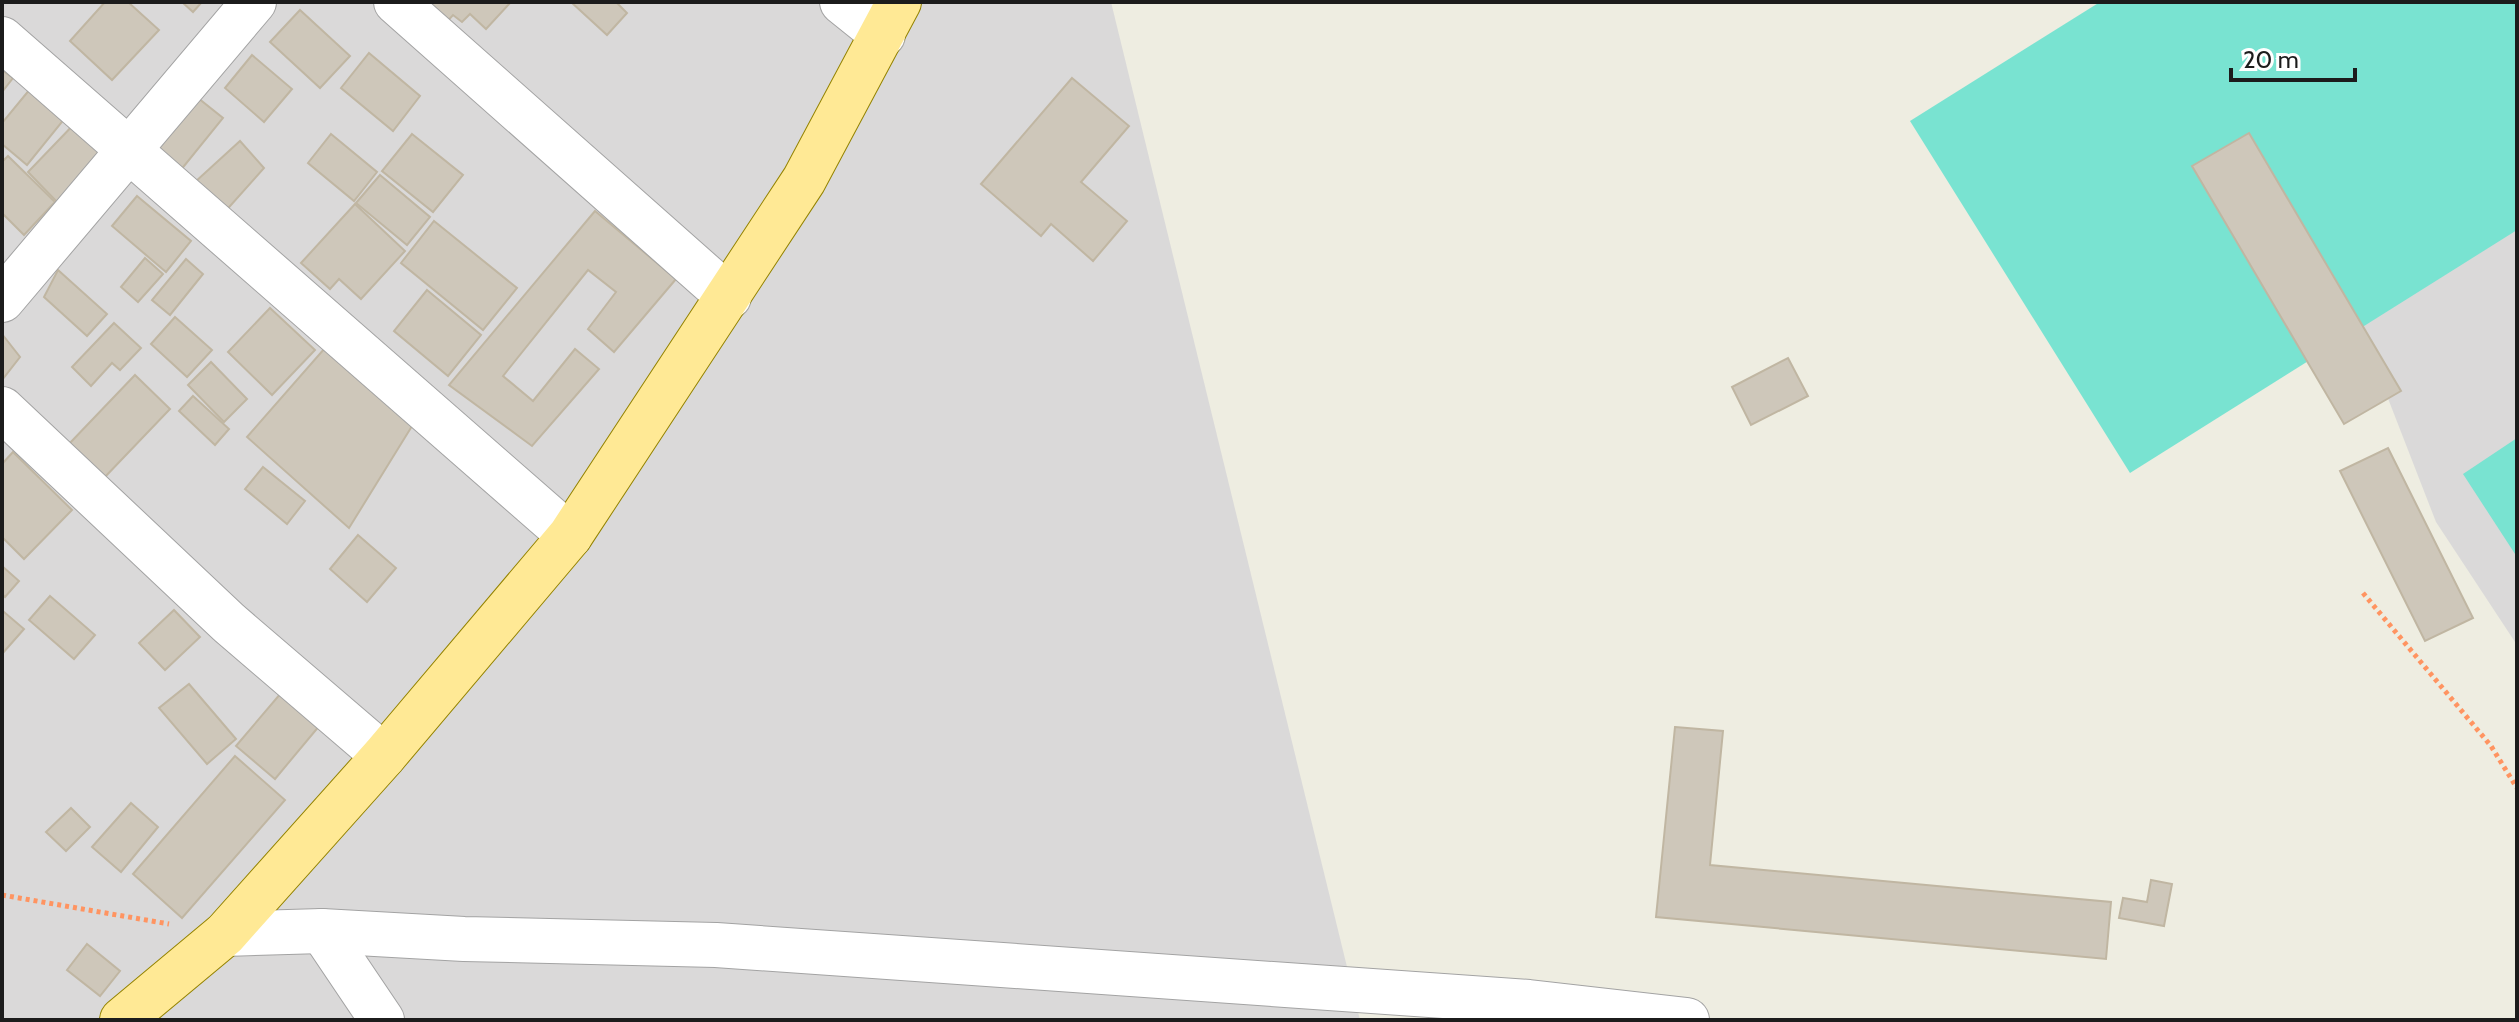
<svg xmlns="http://www.w3.org/2000/svg" width="2519" height="1022" viewBox="0 0 2519 1022" font-family="Cabin,sans-serif">
  <rect width="100%" height="100%" fill="#eeede1"/>
  <!-- residential -->
  <g fill="#dad9d9">
    <polygon points="2,2 1111,2 1360,1020 2,1020"/>
    <polygon points="2234,2 2517,2 2517,645 2436,522"/>
  </g>
  <!-- pitch -->
  <g fill="#79e3d1">
    <polygon points="2100,2 2517,2 2517,230 2130,473 1910,121"/>
    <polygon points="2517,438 2517,557 2463,474"/>
  </g>
  <!-- building -->
  <g fill="#cec7ba" stroke="#c0b6a2" stroke-width="2">
    <polygon points="105,2 128,2 159,30 112,80 70,41"/>
    <polygon points="182,2 202,2 193,12"/>
    <polygon points="420,2 511,2 486,29 470,14 462,22 453,15 444,25"/>
    <polygon points="571,2 616,2 627,13 607,35"/>
    <polygon points="300,10 350,56 320,88 270,42"/>
    <polygon points="369,53 420,96 393,131 341,88"/>
    <polygon points="252,55 292,89 264,122 225,88"/>
    <polygon points="2,70 13,78 2,92"/>
    <polygon points="1072,78 1129,126 1081,182 1127,221 1093,261 1051,224 1041,236 981,184"/>
    <polygon points="35,83 70,112 27,165 2,144 2,123"/>
    <polygon points="193,94 223,118 180,171 151,147"/>
    <polygon points="80,118 112,147 60,205 28,172"/>
    <polygon points="2249,133 2401,391 2344,424 2192,166"/>
    <polygon points="331,134 377,172 354,201 308,163"/>
    <polygon points="412,134 463,175 433,212 382,171"/>
    <polygon points="240,141 264,168 223,214 195,182"/>
    <polygon points="8,156 55,202 24,235 2,213 2,162"/>
    <polygon points="380,175 430,217 407,245 356,203"/>
    <polygon points="137,196 191,241 166,272 112,226"/>
    <polygon points="355,204 405,251 361,299 339,279 330,289 301,263"/>
    <polygon points="595,211 676,279 614,352 588,329 616,292 588,270 503,376 533,401 575,349 599,369 532,446 449,385"/>
    <polygon points="434,221 517,288 483,330 401,263"/>
    <polygon points="145,258 163,274 138,302 121,287"/>
    <polygon points="186,259 203,274 170,315 152,300"/>
    <polygon points="58,270 107,314 87,336 44,297"/>
    <polygon points="427,290 481,335 448,376 394,331"/>
    <polygon points="270,308 315,350 272,395 228,352"/>
    <polygon points="175,317 212,350 187,377 151,344"/>
    <polygon points="114,323 141,348 120,370 112,363 91,386 72,367"/>
    <polygon points="2,334 20,357 2,380"/>
    <polygon points="332,340 417,418 349,528 247,437"/>
    <polygon points="1788,358 1808,396 1751,425 1732,387"/>
    <polygon points="211,362 247,399 224,422 188,385"/>
    <polygon points="135,375 170,409 103,479 68,445"/>
    <polygon points="193,396 229,429 215,445 179,411"/>
    <polygon points="2388,448 2473,618 2425,641 2340,471"/>
    <polygon points="13,452 72,510 24,559 2,537 2,464"/>
    <polygon points="263,467 305,501 287,524 245,489"/>
    <polygon points="358,535 396,568 367,602 330,569"/>
    <polygon points="2,566 19,581 5,597 2,594"/>
    <polygon points="50,596 95,635 74,659 29,620"/>
    <polygon points="174,610 200,637 165,670 139,643"/>
    <polygon points="4,612 24,629 2,654 2,615"/>
    <polygon points="189,684 236,739 207,764 159,708"/>
    <polygon points="287,686 325,719 275,779 236,746"/>
    <polygon points="1675,727 1723,731 1710,865 2111,902 2106,959 1656,917"/>
    <polygon points="235,756 285,800 182,918 133,874"/>
    <polygon points="131,803 158,827 121,872 92,847"/>
    <polygon points="71,808 90,827 66,851 46,832"/>
    <polygon points="2151,880 2172,884 2164,926 2119,918 2123,898 2147,902"/>
    <polygon points="87,944 120,971 100,996 67,970"/>
  </g>
  <g fill="none" stroke-linecap="round" stroke-linejoin="round">
    <!-- minor casing -->
    <g stroke="#a3a3a3" stroke-width="46">
      <g id="minor">
        <polyline points="396,2 729,297"/>
        <polyline points="842,2 883,35"/>
        <polyline points="2,39 570,536"/>
        <polyline points="2,300 254,2"/>
        <polyline points="2,409 229,623 384,756"/>
        <polyline points="322,931 382,1020"/>
      </g>
    </g>
    <!-- tertiary casing -->
    <g stroke="#a3a3a3" stroke-width="46">
      <polyline id="tertiary" points="225,934 322,931 464,939 716,945 1529,1002 1687,1020"/>
    </g>
    <!-- primary casing -->
    <g stroke="#948300" stroke-width="46">
      <polyline id="primary" points="122,1020 225,934 384,756 570,536 804,180 899,2"/>
    </g>
    <!-- path -->
    <g stroke="#ff9461" stroke-width="5" stroke-dasharray="4 4" stroke-linecap="butt">
      <polyline points="2363,593 2491,746 2517,788"/>
      <polyline points="2,895 169,924"/>
    </g>
    <!-- minor -->
    <use href="#minor" stroke="#fff" stroke-width="44"/>
    <!-- tertiary -->
    <use href="#tertiary" stroke="#fff" stroke-width="44"/>
    <!-- primary -->
    <use href="#primary" stroke="#ffe995" stroke-width="44"/>
  </g>
  <!-- border -->
  <rect width="2519" height="1022" fill="none" stroke="#1c1c1c" stroke-width="8"/>
  <!-- scale -->
  <path d="M2231 68v12h124v-12" fill="none" stroke="#1c1c1c" stroke-width="4"/>
  <text x="2243" y="68" font-size="24" fill="#1c1c1c" stroke="#ffffff" stroke-width="6" paint-order="stroke">20 m</text>
</svg>
